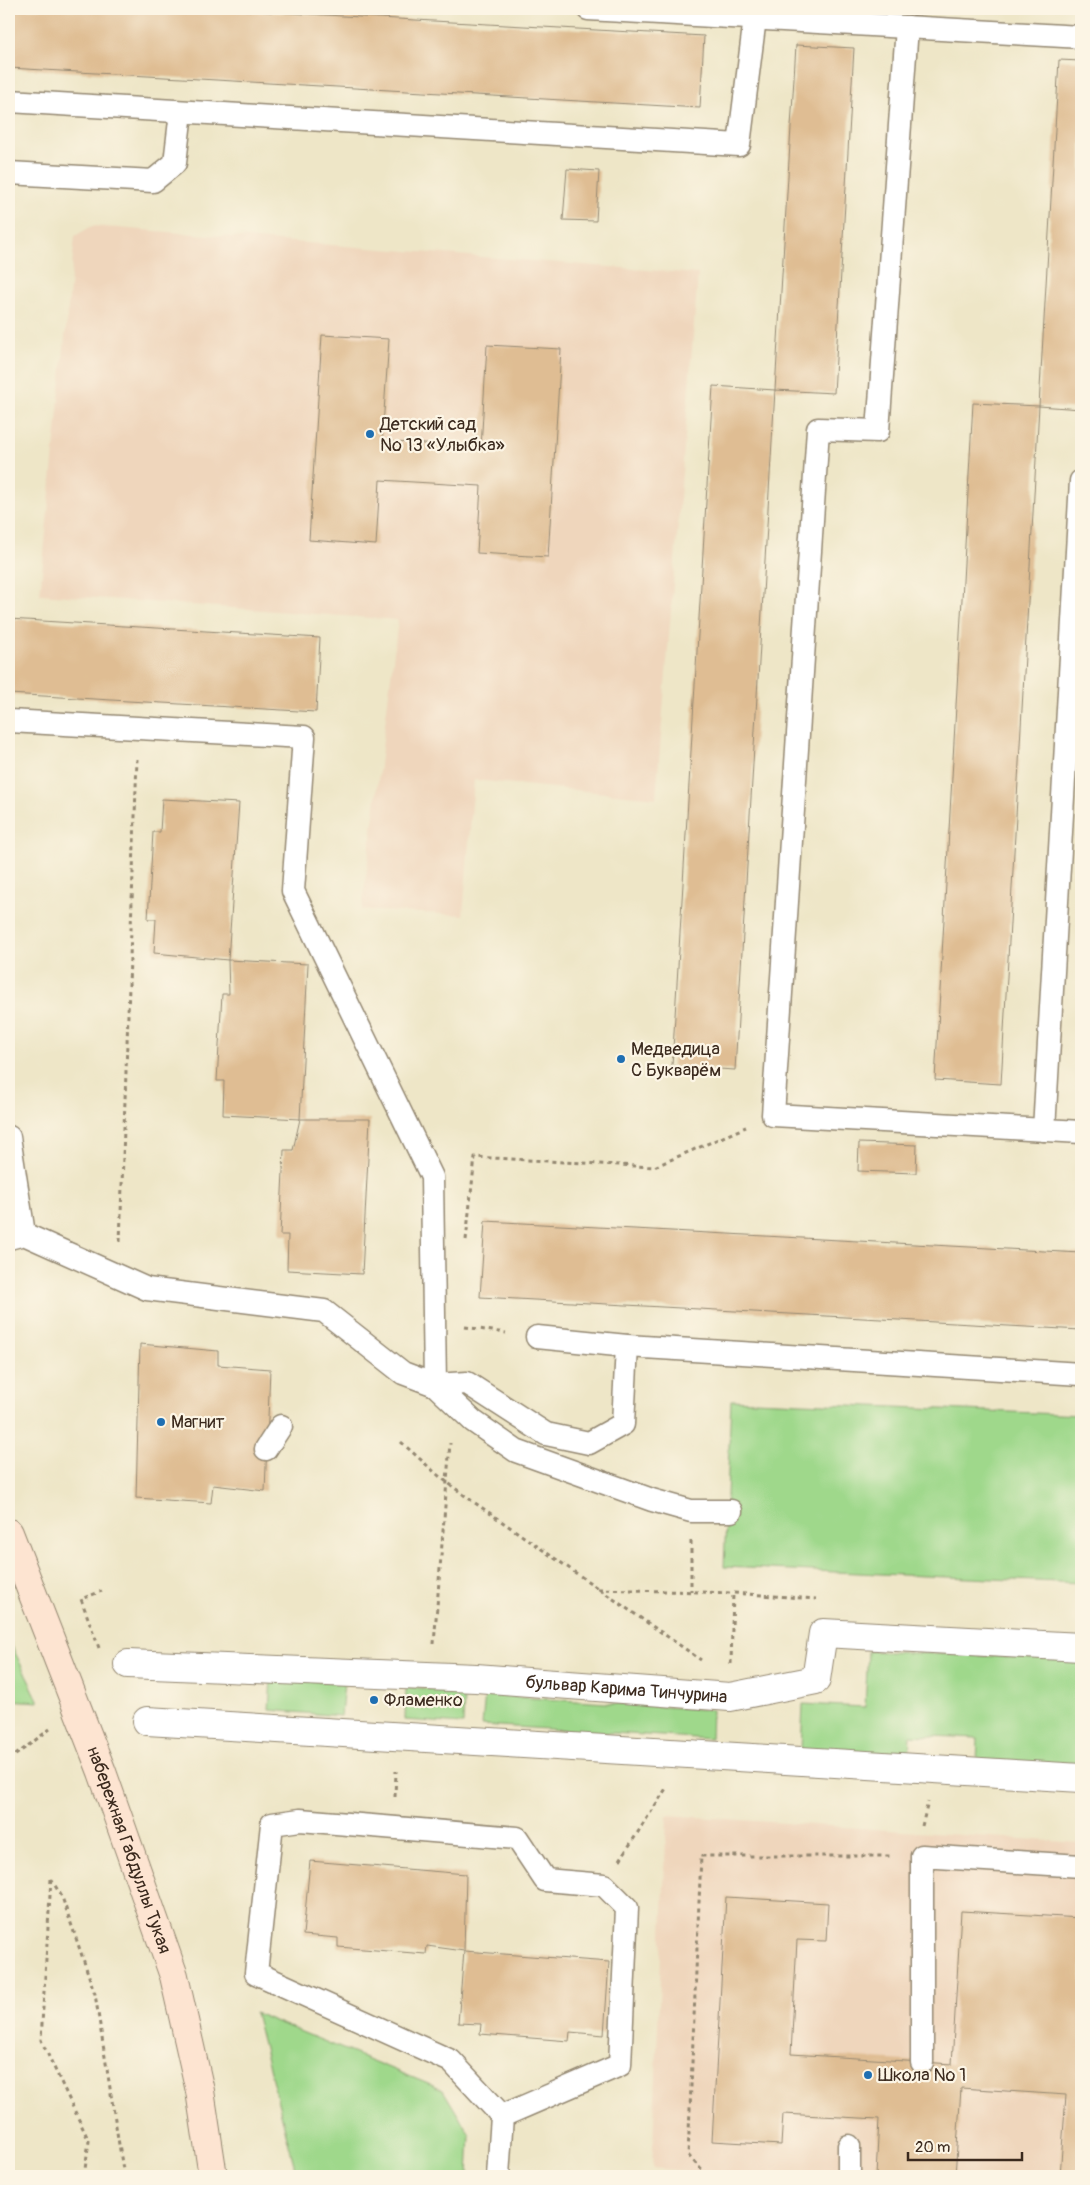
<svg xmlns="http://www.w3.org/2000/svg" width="1090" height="2185" viewBox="0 0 1090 2185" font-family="Pangolin,sans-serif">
  <rect width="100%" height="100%" fill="#fcf5e5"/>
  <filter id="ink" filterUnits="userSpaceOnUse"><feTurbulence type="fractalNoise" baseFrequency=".02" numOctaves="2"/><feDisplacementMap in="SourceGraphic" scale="10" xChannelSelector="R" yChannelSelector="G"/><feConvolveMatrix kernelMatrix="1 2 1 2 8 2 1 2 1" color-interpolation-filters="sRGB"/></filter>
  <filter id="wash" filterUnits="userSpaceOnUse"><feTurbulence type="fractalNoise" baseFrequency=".0096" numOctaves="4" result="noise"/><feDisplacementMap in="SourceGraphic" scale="20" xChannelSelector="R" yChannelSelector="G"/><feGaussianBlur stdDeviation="1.12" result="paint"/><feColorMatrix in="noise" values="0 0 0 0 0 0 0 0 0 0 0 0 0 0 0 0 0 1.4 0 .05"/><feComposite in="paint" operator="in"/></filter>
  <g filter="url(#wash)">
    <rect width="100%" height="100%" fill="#eee6c7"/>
    <!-- built -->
    <g fill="#efd6bc">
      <polygon points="92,226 698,274 656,798 474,780 463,915 362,910 398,620 40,594 75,236"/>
      <polygon points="667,1815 1081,1843 1081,2176 686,2176 686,2171 652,2168"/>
    </g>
    <!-- green -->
    <g fill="#9fd88b" stroke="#6d8154">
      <polygon points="731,1400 1081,1415 1081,1583 724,1567"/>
      <polygon points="9,1640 39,1702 9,1700"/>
      <polygon points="868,1651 1081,1660 1081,1769 977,1763 978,1738 910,1735 909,1756 801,1751 803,1704 865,1707"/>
      <polygon points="271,1677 344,1683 341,1716 269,1710"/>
      <polygon points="406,1687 464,1691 463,1724 405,1720"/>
      <polygon points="485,1695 712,1710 711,1739 482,1725"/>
      <polygon points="255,2013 443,2090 470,2135 468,2176 297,2176"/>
    </g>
    <g id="blocks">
      <!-- building -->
      <g fill="#dfbd93">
        <polygon points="9,9 217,9 704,36 700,108 9,68"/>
        <polygon points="796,45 854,48 834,393 775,390"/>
        <polygon points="1059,60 1081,61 1081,409 1039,406 1001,1084 935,1080 973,403 1039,406"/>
        <polygon points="567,169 599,171 596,221 563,220"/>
        <polygon points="322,335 389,339 382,441 481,448 487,345 561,349 548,557 477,553 481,486 380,480 376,545 309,540"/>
        <polygon points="713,386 775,390 735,1070 672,1066"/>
        <polygon points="9,619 320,638 316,712 9,694"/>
        <polygon points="162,799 239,803 228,960 154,953 156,919 148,919 153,832 160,832"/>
        <polygon points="228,960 308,964 300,1119 223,1115 224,1081 217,1081 222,994 229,994"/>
        <polygon points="300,1119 370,1119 362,1274 287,1270 288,1235 280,1235 284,1150 293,1150"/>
        <polygon points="859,1143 917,1145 916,1173 858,1171"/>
        <polygon points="485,1221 1081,1253 1081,1330 480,1297"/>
        <polygon points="140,1344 218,1351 218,1365 270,1369 265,1491 213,1485 211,1503 136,1498"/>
        <polygon points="310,1861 466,1874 464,1951 427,1946 426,1954 338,1947 338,1938 303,1935"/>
        <polygon points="726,1897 828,1903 826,1941 797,1940 791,2054 922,2062 952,2064 961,1911 1081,1918 1081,2176 1060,2176 1066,2095 961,2088 955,2176 876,2176 879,2119 783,2114 781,2145 712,2141"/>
        <polygon points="464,1951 609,1962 604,2035 570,2032 569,2041 480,2034 481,2024 458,2023"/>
      </g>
    </g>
  </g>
  <g filter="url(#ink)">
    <use href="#blocks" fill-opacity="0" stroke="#948872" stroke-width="1"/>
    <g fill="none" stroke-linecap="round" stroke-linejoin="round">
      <!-- service casing -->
      <g stroke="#948872" stroke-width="25">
        <g id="service">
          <polyline points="588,9 1081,37"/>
          <polyline points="907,27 878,431 818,429 773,1115 1081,1132"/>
          <polyline points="9,101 739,145 755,18"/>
          <polyline points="9,173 153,181 175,163 181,112"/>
          <polyline points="9,721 304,737 293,891 432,1177 435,1385"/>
          <polyline points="1044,1130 1081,481"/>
          <polyline points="9,1137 24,1234"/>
          <polyline points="9,1238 24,1234 147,1289 324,1311 403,1373 435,1385 473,1421 516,1451 652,1500 691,1511 731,1511"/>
          <polyline points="537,1337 627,1346 1081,1374"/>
          <polyline points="435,1385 467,1383 546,1434 589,1443 623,1424 627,1346"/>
          <polyline points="266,1449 281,1426"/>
          <polyline points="922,2062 922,1856 1081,1866"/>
          <polyline points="498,2176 502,2116 451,2061 256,1973 272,1824 300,1820 517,1838 545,1880 604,1885 627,1908 620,2065 502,2116"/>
          <polyline points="849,2176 849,2146"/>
        </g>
      </g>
      <!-- pedestrian casing -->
      <g stroke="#948872" stroke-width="30">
        <g id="pedestrian">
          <path id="s1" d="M 128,1664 L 476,1678 L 730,1697 L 816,1680 L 823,1633 L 1081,1647"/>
          <polyline points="147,1721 1081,1778"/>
        </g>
      </g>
      <!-- secondary casing -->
      <g stroke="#948872" stroke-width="30">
        <g id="secondary">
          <path id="s2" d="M 9,1533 L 102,1772 L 174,1976 L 200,2091 L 213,2176"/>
        </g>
      </g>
      <!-- path -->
      <g stroke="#948872" stroke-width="3" stroke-dasharray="4 4" stroke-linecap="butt">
        <polyline points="466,1240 475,1157 654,1167 746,1127"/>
        <polyline points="120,1242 137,759"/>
        <polyline points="465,1327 506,1333"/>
        <polyline points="401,1442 439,1476 468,1498 701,1660"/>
        <polyline points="691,1541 691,1591"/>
        <polyline points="598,1589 733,1593 816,1599"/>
        <polyline points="434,1644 450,1443"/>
        <polyline points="99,1648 81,1599 102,1591"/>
        <polyline points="731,1664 733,1593"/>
        <polyline points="9,1760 50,1729"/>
        <polyline points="395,1797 396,1771"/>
        <polyline points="922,1826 928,1802"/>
        <polyline points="620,1860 667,1787"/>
        <polyline points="51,1879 41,2040 89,2141 84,2176"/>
        <polyline points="51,1879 62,1897 95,1994 124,2176"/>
        <polyline points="707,2176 688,2155 701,1856 891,1856"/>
      </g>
      <!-- service -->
      <use href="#service" stroke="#fff" stroke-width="22"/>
      <!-- pedestrian -->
      <use href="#pedestrian" stroke="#fff" stroke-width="28"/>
      <!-- secondary -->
      <use href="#secondary" stroke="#fde4d1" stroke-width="28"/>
    </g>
  </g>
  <!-- markers -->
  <g fill="#1f6fb2" stroke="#fcf5e5" stroke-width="2">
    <circle cx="370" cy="434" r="5"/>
    <circle cx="621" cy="1059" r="5"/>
    <circle cx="161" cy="1422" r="5"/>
    <circle cx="374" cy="1700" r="5"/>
    <circle cx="868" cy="2075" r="5"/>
  </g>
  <g text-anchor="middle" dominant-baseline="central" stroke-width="4.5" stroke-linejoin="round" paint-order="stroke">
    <!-- poi labels -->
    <g font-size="18" fill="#3b2a1e" stroke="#fcf5e5" text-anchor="start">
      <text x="380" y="424">Детский сад<tspan x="380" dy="21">№ 13 «Улыбка»</tspan></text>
      <text x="631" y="1049">Медведица<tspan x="631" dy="21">С Букварём</tspan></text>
      <text x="171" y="1422">Магнит</text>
      <text x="384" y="1700">Фламенко</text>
      <text x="878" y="2075">Школа № 1</text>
    </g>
    <!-- street labels -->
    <g font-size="18" fill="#3b2a1e" stroke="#fcf5e5">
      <text stroke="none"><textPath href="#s1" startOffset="499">бульвар Карима Тинчурина</textPath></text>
      <text stroke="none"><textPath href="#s2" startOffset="339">набережная Габдуллы Тукая</textPath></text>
    </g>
  </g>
  <!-- margin -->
  <rect width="1090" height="2185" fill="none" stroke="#fcf5e5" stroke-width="30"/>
  <!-- scale -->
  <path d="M908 2152v8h114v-8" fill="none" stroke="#3b2a1e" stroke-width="2.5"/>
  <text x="915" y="2152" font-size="15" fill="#3b2a1e" stroke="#fcf5e5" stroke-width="4" paint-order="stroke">20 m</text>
</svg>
